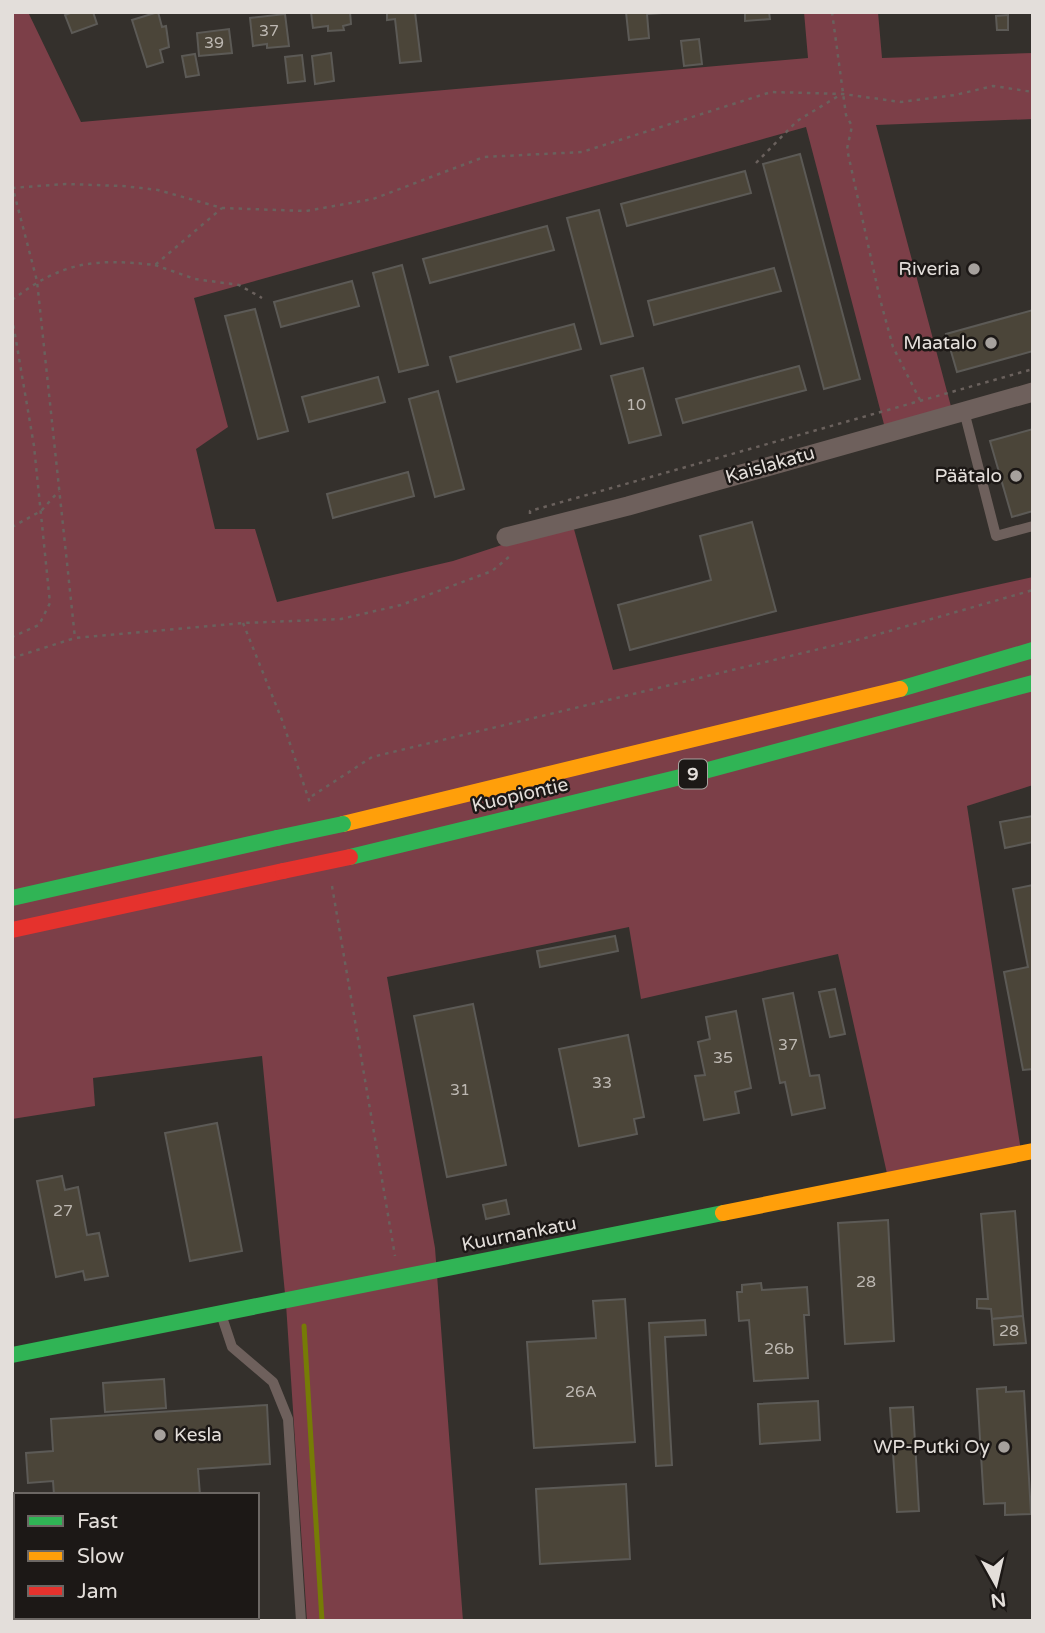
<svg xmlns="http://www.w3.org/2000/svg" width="1045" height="1633" viewBox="0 0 1045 1633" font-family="'Varela Round',sans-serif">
  <rect width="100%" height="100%" fill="#34302c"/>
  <!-- green -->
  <polygon fill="#7c3f48" points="12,12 28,12 81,122 808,58 804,12 878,12 882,58 1033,53 1033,119 876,125 953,414 886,432 806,127 194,298 228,427 196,449 215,529 255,529 277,602 453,561 572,522 613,670 1033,577 1033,785 967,806 1021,1151 888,1178 838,954 641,999 629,927 387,977 435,1248 463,1621 307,1621 286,1304 262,1056 93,1078 95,1106 12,1119"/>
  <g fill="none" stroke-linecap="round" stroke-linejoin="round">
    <!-- stream -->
    <polyline stroke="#767b06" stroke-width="5" points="304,1326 322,1621"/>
  </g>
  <!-- building -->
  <g fill="#4b4539" stroke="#5c5a56" stroke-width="2">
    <polygon points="73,12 93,12 97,24 72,33 65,15"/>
    <polygon points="158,12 162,27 166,26 169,47 160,50 163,62 147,67 132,20"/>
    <polygon points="311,12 350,12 351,24 343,26 344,30 328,31 328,26 313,28"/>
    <polygon points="387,12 415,12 421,61 400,63 395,19 387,20"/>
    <polygon points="626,12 661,12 661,13 647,14 649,38 629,40"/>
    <polygon points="745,12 769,12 770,19 745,21"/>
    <polygon points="285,14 289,46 267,48 267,44 253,46 250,18"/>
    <polygon points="1008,15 1008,30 997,30 996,16"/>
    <polygon points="229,29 232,53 199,56 197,33"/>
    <polygon points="699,39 702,64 684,66 681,41"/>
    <polygon points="331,53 334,81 315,84 312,56"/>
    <polygon points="195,54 199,75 186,77 182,56"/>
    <polygon points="302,55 305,81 288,83 285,57"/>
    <polygon points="800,154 860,379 824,389 763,164"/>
    <polygon points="745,171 751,193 627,226 621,204"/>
    <polygon points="599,210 633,336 601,344 567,218"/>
    <polygon points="547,226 554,250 430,283 423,259"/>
    <polygon points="402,265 428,365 399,372 373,273"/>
    <polygon points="774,268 781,291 654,325 648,301"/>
    <polygon points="352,281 359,306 281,327 274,302"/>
    <polygon points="255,309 288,431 258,439 225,316"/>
    <polygon points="1033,310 1033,351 957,372 946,334"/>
    <polygon points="574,324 581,349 457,382 450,357"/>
    <polygon points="799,366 806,390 683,423 676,399"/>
    <polygon points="643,368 661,435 629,443 611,376"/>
    <polygon points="378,377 385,402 309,422 302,397"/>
    <polygon points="438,391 464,489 435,497 409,399"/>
    <polygon points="1033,429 1033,511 1012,517 990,441"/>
    <polygon points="408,472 414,496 333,518 327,494"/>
    <polygon points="752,522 776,611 630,650 618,605 711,580 700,536"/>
    <polygon points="1033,816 1033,842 1005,848 1000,822"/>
    <polygon points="1033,885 1033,1069 1023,1070 1004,972 1028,967 1013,889"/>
    <polygon points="615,936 618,951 540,967 537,951"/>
    <polygon points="835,989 845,1034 830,1037 819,992"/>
    <polygon points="793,993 810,1076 819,1075 825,1108 792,1115 785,1082 780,1083 763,999"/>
    <polygon points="473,1004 506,1165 447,1177 414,1016"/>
    <polygon points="736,1011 751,1088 735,1092 739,1113 704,1120 695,1076 705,1075 698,1042 710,1039 706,1017"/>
    <polygon points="628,1035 644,1117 634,1119 637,1134 579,1146 559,1049"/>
    <polygon points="217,1123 242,1251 190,1261 165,1133"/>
    <polygon points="62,1176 65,1190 78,1187 87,1235 99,1233 108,1276 85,1280 83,1271 56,1277 37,1181"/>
    <polygon points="506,1200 509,1214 486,1219 483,1205"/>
    <polygon points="1015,1211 1023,1316 992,1319 991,1309 977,1308 977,1299 988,1299 981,1214"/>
    <polygon points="888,1220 894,1341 845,1344 838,1223"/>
    <polygon points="761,1283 762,1290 807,1287 809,1315 804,1315 808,1378 754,1381 749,1320 739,1321 737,1292 742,1292 742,1285"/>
    <polygon points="625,1299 635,1442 534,1448 527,1342 596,1338 593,1301"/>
    <polygon points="1023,1316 1026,1343 994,1345 992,1319"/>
    <polygon points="705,1320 706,1335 665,1337 672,1465 656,1466 649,1323"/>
    <polygon points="164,1379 166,1408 105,1412 103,1383"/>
    <polygon points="1006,1387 1006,1392 1024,1391 1031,1514 1005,1515 1005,1503 984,1504 977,1389"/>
    <polygon points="818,1401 820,1440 760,1444 758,1404"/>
    <polygon points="267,1405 270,1464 198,1469 200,1495 54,1495 53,1481 28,1483 26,1453 53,1451 51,1419"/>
    <polygon points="913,1407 919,1511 897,1512 890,1408"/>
    <polygon points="626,1484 630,1559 540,1564 536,1489"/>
    <rect x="62" y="1617" width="146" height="4"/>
  </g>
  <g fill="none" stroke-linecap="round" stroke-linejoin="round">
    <!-- path -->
    <g stroke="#6a615d" stroke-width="2.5" stroke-dasharray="3.5 5" stroke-linecap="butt">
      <polyline points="832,12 846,115 852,126 847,149 880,299 893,347 920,400"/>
      <polyline points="756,163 797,121 840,95"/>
      <polyline points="12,185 37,281 75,638"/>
      <polyline points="12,188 66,184 123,186 158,190 222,208 306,211 373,199 484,157 582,152 771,92 843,94 901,102 955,95 993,86 1033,92"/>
      <polyline points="155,265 195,279 239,285 262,298"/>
      <path d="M 12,300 C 62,262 93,258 155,265 L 222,208"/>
      <polyline points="12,317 34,446 50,603 39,625 12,637"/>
      <polyline points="530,514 530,511 1033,369"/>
      <polyline points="12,527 41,511 59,491"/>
      <polyline points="243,623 282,720 311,806"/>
      <polyline points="12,658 75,638 243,623 341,619 401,605 492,571 510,556"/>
      <polyline points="312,796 372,757 865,638 1033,590"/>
      <polyline points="332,886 395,1256"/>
    </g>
    <!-- lane -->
    <g stroke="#6e605c" stroke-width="10">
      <polyline points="964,411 996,536 1033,526"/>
      <polyline points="221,1314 232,1347 273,1382 288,1419 301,1621"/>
    </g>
    <!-- street -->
    <polyline stroke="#6e605c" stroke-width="19" points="506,537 628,506 1033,392"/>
    <!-- fast -->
    <g stroke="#30b455" stroke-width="16">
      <polyline points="900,689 1033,650"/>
      <polyline points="350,857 693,774 1033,683"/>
      <polyline points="12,898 277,838"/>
      <polyline points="12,1355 723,1213"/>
    </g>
    <!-- slow -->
    <g stroke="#ff9f0a" stroke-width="16">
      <polyline points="343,824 900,689"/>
      <polyline points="723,1213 1033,1151"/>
    </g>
    <!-- jam -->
    <polyline stroke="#e5322d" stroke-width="16" points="12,930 283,871"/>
    <!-- fast-bridge -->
    <polyline stroke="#30b455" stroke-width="16" points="277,838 343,824"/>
    <!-- jam-bridge -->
    <polyline stroke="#e5322d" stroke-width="16" points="283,871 350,857"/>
  </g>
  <!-- markers -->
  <g fill="#a6a19d" stroke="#1c1816" stroke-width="2.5">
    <circle cx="974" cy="269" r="7"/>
    <circle cx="991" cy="343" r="7"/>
    <circle cx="1016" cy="476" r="7"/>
    <circle cx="160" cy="1435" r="7"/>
    <circle cx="1004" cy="1447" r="7"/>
  </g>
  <g text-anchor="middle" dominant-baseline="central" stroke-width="5" stroke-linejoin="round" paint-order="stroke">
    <!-- number labels -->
    <g font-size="16" fill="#bdb8b2">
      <text x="269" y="31">37</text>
      <text x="214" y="43">39</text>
      <text x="636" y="405">10</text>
      <text x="788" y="1045">37</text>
      <text x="723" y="1058">35</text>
      <text x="602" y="1083">33</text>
      <text x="460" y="1090">31</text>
      <text x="63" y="1211">27</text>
      <text x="866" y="1282">28</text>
      <text x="1009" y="1331">28</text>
      <text x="779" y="1349">26b</text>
      <text x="581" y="1392">26A</text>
    </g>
    <!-- shield labels -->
    <rect fill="#1c1816" stroke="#a7a39f" stroke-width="2" x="679" y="759.5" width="28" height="29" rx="5"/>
    <g font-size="18" font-weight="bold" fill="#e3deda">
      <text x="693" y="774">9</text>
    </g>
    <!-- poi labels -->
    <g font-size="19" fill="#e3deda" stroke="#1c1816" text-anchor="end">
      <text x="960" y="269">Riveria</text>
      <text x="977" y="343">Maatalo</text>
      <text x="1002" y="476">Päätalo</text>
      <text x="174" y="1435" text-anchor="start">Kesla</text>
      <text x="990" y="1447">WP-Putki Oy</text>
    </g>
    <!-- street labels -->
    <g font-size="19" fill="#e3deda" stroke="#1c1816">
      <text transform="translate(770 465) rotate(-16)">Kaislakatu</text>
      <text transform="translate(520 795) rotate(-13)">Kuopiontie</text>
      <text transform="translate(519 1234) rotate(-11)">Kuurnankatu</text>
    </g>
  </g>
  <!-- border -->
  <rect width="1045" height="1633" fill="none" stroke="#e3deda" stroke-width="28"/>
  <!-- legend -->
  <rect x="14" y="1493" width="245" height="126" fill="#1c1816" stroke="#6c6764" stroke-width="2"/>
  <rect x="28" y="1516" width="35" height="10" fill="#30b455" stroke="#6c6764" stroke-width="2"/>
  <text x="77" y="1528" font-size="21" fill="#e3deda">Fast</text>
  <rect x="28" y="1551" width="35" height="10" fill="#ff9f0a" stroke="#6c6764" stroke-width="2"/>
  <text x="77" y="1563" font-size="21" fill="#e3deda">Slow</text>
  <rect x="28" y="1586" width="35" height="10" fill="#e5322d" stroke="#6c6764" stroke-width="2"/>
  <text x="77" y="1598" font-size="21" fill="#e3deda">Jam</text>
  <!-- north arrow -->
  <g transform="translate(996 1584) rotate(172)" stroke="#1c1816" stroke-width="5" paint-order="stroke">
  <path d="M0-5L12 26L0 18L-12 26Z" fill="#e3deda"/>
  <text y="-10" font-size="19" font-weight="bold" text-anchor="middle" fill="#e3deda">N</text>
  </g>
</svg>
